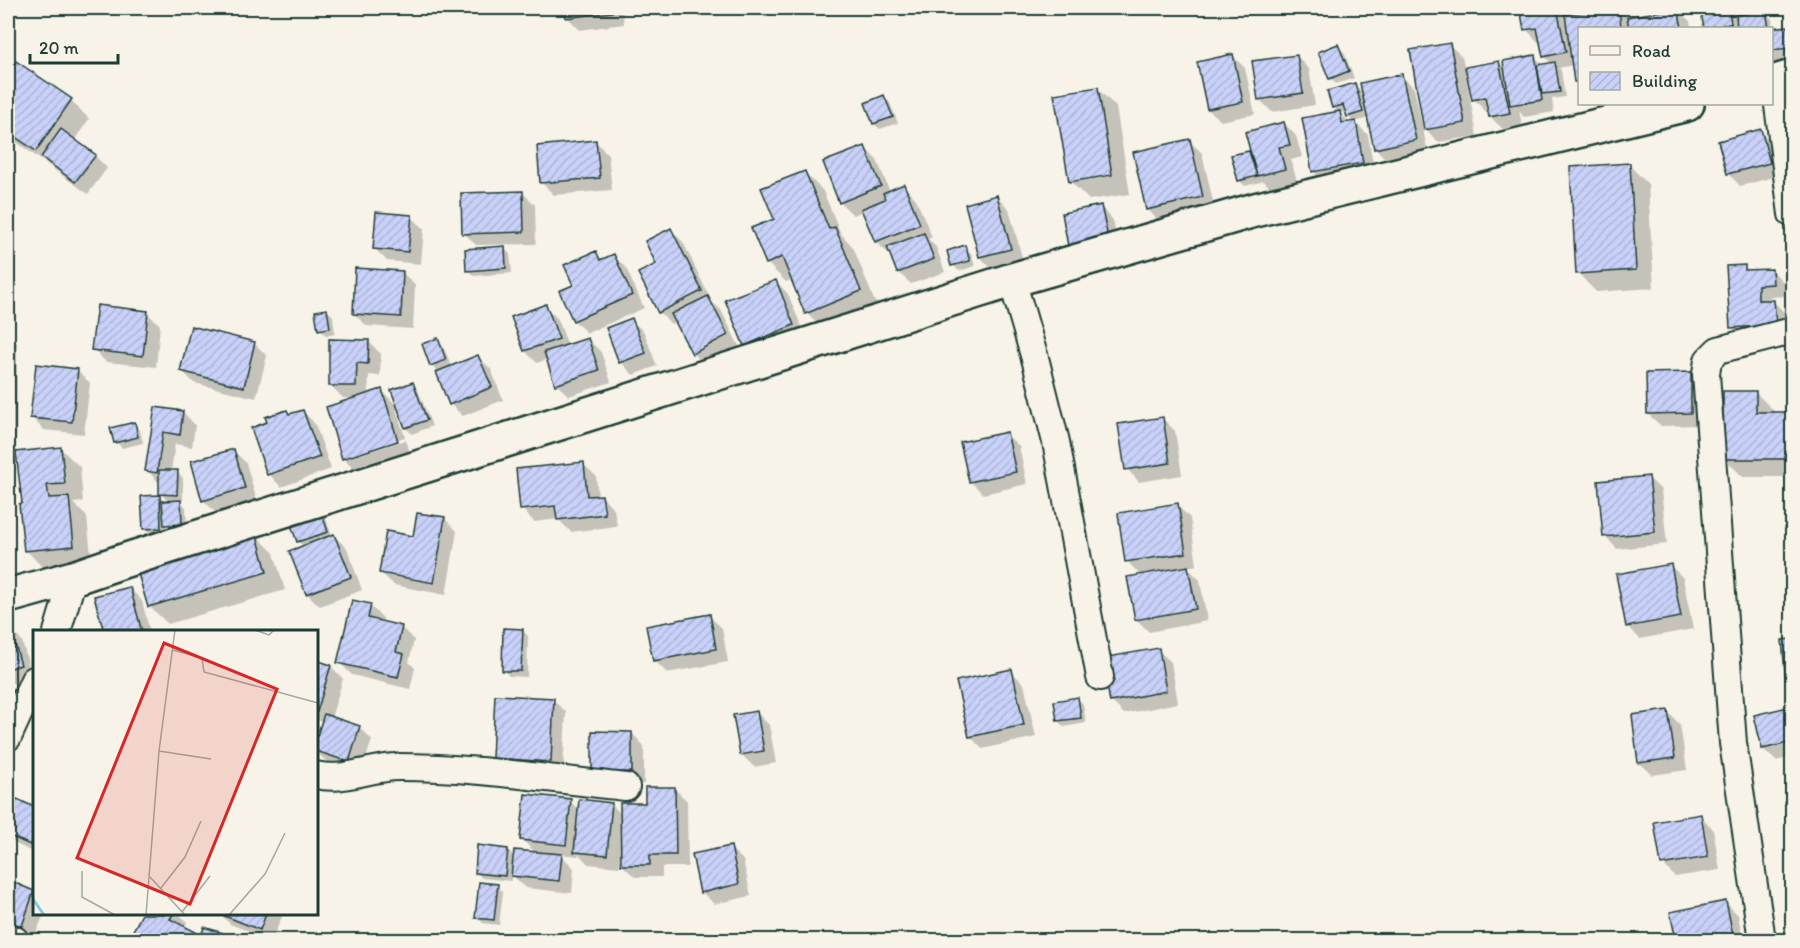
<svg xmlns="http://www.w3.org/2000/svg" width="1800" height="948" viewBox="0 0 1800 948" font-family="Itim,sans-serif">
  <defs>
    <pattern id="building-hatch" width="6" height="6" patternUnits="userSpaceOnUse" patternTransform="scale(1.5)"><rect width="6" height="6" fill="#c9d1f9"/><path d="M-1 1l2-2M0 6l6-6M5 7l2-2" fill="none" stroke="#acb4d6"/></pattern>
  </defs>
  <rect width="100%" height="100%" fill="#f7f3e8"/>
  <filter id="ink" filterUnits="userSpaceOnUse"><feTurbulence type="fractalNoise" baseFrequency=".0167" numOctaves="2"/><feDisplacementMap in="SourceGraphic" scale="12" xChannelSelector="R" yChannelSelector="G"/><feConvolveMatrix kernelMatrix="1 2 1 2 8 2 1 2 1" color-interpolation-filters="sRGB"/></filter>
  <g filter="url(#ink)">
    <!-- shadow -->
    <g fill="#0003" fill-rule="evenodd">
      <polygon points="566,8 622,8 624,24 580,30 567,17"/>
      <polygon points="1522,8 1564,8 1568,15 1618,8 1628,18 1677,9 1690,21 1691,28 1580,28 1580,86 1576,82 1573,65 1559,68 1561,70 1565,97 1552,99 1554,112 1524,117 1519,111 1522,125 1503,129 1490,117 1489,111 1486,112 1474,99 1468,71 1465,72 1477,136 1438,142 1423,127 1425,126 1450,45 1462,57 1465,69 1499,62 1506,69 1535,57 1543,65 1552,64 1544,56 1541,41 1538,42 1526,29"/>
      <polygon points="1702,8 1738,8 1740,16 1766,13 1772,19 1773,30 1787,28 1792,33 1792,46 1772,49 1772,28 1705,28"/>
      <polygon points="1338,46 1344,52 1354,78 1336,84 1330,78"/>
      <polygon points="1792,49 1792,61 1772,64 1772,52"/>
      <polygon points="1233,56 1245,68 1255,114 1221,121 1208,109"/>
      <polygon points="1297,56 1309,69 1315,105 1272,112 1259,99"/>
      <polygon points="16,63 71,100 89,119 74,141 95,156 107,168 88,194 8,136 8,75"/>
      <path d="M 1402,76 L 1414,88 L 1428,153 L 1388,161 L 1376,149 L 1369,118 L 1355,122 L 1368,135 L 1375,175 L 1326,183 L 1313,171 L 1339,113 L 1333,107 L 1354,84 L 1364,94 ZM 1346,111 L 1348,116 L 1354,123 L 1350,123 L 1340,113 Z"/>
      <polygon points="1097,88 1116,107 1130,194 1089,200 1070,181"/>
      <polygon points="884,97 890,103 898,123 880,129 874,124"/>
      <polygon points="1284,123 1296,136 1302,157 1291,160 1297,181 1270,188 1264,181 1245,186 1239,180 1249,152 1253,156"/>
      <polygon points="1760,131 1773,143 1781,175 1740,186 1728,173"/>
      <polygon points="1189,141 1202,153 1215,210 1160,222 1147,209"/>
      <polygon points="596,142 608,154 612,190 554,195 542,183"/>
      <polygon points="864,147 877,160 890,192 904,186 916,199 932,237 928,239 936,247 945,272 911,284 898,272 891,253 889,254 876,242 864,211 853,215 840,202"/>
      <polygon points="1629,165 1648,184 1654,288 1596,292 1578,273"/>
      <polygon points="804,172 823,191 841,234 853,247 878,310 825,331 806,313 793,279 786,282 767,263 776,220"/>
      <polygon points="522,192 535,205 536,244 476,245 464,233"/>
      <polygon points="997,197 1009,209 1023,261 992,269 980,257"/>
      <polygon points="1101,207 1113,220 1119,251 1082,258 1069,245"/>
      <polygon points="411,216 424,229 421,264 387,261 375,249"/>
      <polygon points="671,230 683,242 712,302 721,310 740,348 705,365 693,353 677,322 671,324 659,312 658,265"/>
      <polygon points="965,247 971,253 975,266 959,271 953,265"/>
      <polygon points="504,248 510,254 512,273 474,276 468,270"/>
      <polygon points="596,253 603,260 614,256 626,268 644,308 587,333 574,321 561,292 575,286"/>
      <polygon points="1744,266 1750,272 1772,270 1784,283 1785,296 1769,297 1770,301 1773,301 1786,314 1788,337 1744,340 1732,327"/>
      <polygon points="403,273 415,285 413,329 367,326 354,314"/>
      <polygon points="776,281 788,294 806,338 758,358 745,345"/>
      <polygon points="545,306 558,319 568,346 588,339 601,352 611,382 569,396 556,384 548,359 537,363 525,351"/>
      <polygon points="327,310 333,316 335,334 326,335 320,329"/>
      <polygon points="147,313 160,325 156,367 106,362 93,349"/>
      <polygon points="631,320 644,332 657,366 633,375 621,362"/>
      <polygon points="8,333 17,343 16,453 61,449 80,467 83,502 73,503 87,517 92,564 44,569 26,550 23,504 18,455 16,455 16,465 8,465"/>
      <polygon points="437,340 443,346 452,367 478,357 491,369 503,400 463,416 450,404 439,373 431,365"/>
      <polygon points="368,341 381,354 380,376 369,375 368,395 382,391 399,408 412,384 418,390 432,426 412,434 406,428 399,408 396,409 405,437 349,455 349,458 406,440 410,453 356,470 343,458 358,398 343,398 330,385"/>
      <polygon points="254,343 267,356 256,398 194,383 181,370"/>
      <polygon points="77,370 90,383 84,434 44,430 32,418"/>
      <polygon points="1690,373 1702,386 1703,425 1661,426 1648,414"/>
      <polygon points="1755,392 1774,411 1774,413 1792,413 1792,477 1743,477 1725,459"/>
      <polygon points="156,408 183,412 195,425 192,447 175,444 171,471 177,472 183,478 183,500 179,500 186,507 187,530 171,531 166,525 167,533 151,534 145,528 159,497 165,502 169,502 161,494 159,483 147,470"/>
      <polygon points="287,411 291,415 303,411 315,424 331,469 281,487 269,474 253,429 269,423"/>
      <polygon points="1163,419 1175,431 1182,475 1139,482 1127,469"/>
      <polygon points="134,424 140,430 143,443 122,448 116,442"/>
      <polygon points="1006,434 1019,446 1027,484 983,494 970,481"/>
      <polygon points="233,450 246,463 257,501 216,513 203,500"/>
      <polygon points="583,464 596,476 598,497 602,496 614,509 617,526 571,532 558,519 534,522 522,509"/>
      <polygon points="1649,478 1661,490 1667,544 1617,549 1605,536"/>
      <polygon points="1177,505 1190,518 1197,565 1187,567 1200,580 1207,621 1149,632 1136,619 1141,576 1127,561"/>
      <polygon points="320,513 326,519 332,536 334,536 347,548 362,590 320,606 307,594 291,552 304,547 299,542 292,523"/>
      <polygon points="445,519 457,531 446,595 394,585 381,573 414,538"/>
      <polygon points="255,534 274,553 285,590 168,624 149,606"/>
      <polygon points="1670,565 1683,578 1693,629 1640,639 1628,627"/>
      <polygon points="130,588 142,601 150,632 105,632"/>
      <polygon points="370,606 383,618 382,623 402,628 414,640 409,662 415,668 410,689 352,675 339,662"/>
      <polygon points="709,616 722,628 728,662 667,673 654,660"/>
      <polygon points="9,628 22,641 32,677 8,685 8,629"/>
      <polygon points="522,630 528,636 527,677 509,676 503,670"/>
      <polygon points="1792,641 1792,687 1787,682 1784,642"/>
      <polygon points="1158,650 1171,662 1178,703 1124,714 1111,701"/>
      <polygon points="316,662 331,666 343,679 331,718 359,727 372,740 361,773 327,762 316,752 316,744 323,722 316,720"/>
      <polygon points="1011,671 1024,684 1036,737 982,749 970,736"/>
      <polygon points="1077,698 1083,704 1086,723 1064,727 1058,721"/>
      <polygon points="553,700 566,712 563,773 506,770 494,758"/>
      <polygon points="1792,708 1792,757 1776,761 1763,749 1756,716"/>
      <polygon points="1668,712 1680,725 1687,770 1652,775 1639,762"/>
      <polygon points="757,713 769,725 776,763 754,767 742,755"/>
      <polygon points="632,733 644,746 644,784 606,784 593,771"/>
      <polygon points="674,788 687,801 688,867 662,867 662,877 635,877 622,865 622,858 620,857 619,867 588,864 579,854 578,856 560,854 574,868 572,893 526,888 511,874 511,881 482,878 476,872 507,850 515,858 536,853 521,839 570,801 579,810 611,804 622,815 647,804"/>
      <polygon points="18,801 34,809 34,853 16,844 8,836 8,823"/>
      <polygon points="1701,816 1713,829 1720,870 1675,877 1663,864"/>
      <polygon points="730,848 743,860 751,896 714,904 702,892"/>
      <polygon points="8,882 34,893 34,914 44,914 34,938 8,928"/>
      <polygon points="497,886 503,892 499,925 483,923 477,917"/>
      <polygon points="1726,903 1738,915 1743,940 1678,940 1672,913"/>
      <polygon points="143,914 179,914 187,922 184,928 195,934 201,940 205,929 240,940 130,940"/>
      <polygon points="220,914 283,914 272,940 230,924"/>
    </g>
    <!-- building -->
    <g fill="url(#building-hatch)" stroke="#1f3d34" stroke-width="1.5">
      <polygon points="564,8 612,8 612,12 566,18"/>
      <polygon points="1520,8 1557,8 1566,52 1543,57 1537,28 1524,30"/>
      <polygon points="1619,8 1621,28 1580,28 1580,82 1574,82 1565,14"/>
      <polygon points="1678,8 1682,28 1629,28 1627,17"/>
      <polygon points="1700,8 1729,8 1731,24 1704,28"/>
      <polygon points="1766,11 1769,28 1737,28 1736,15"/>
      <polygon points="1731,24 1732,28 1703,28 1704,28"/>
      <polygon points="1788,26 1791,48 1772,50 1771,28"/>
      <polygon points="1450,43 1465,123 1424,130 1410,50"/>
      <polygon points="1338,44 1349,71 1329,79 1318,52"/>
      <polygon points="1233,54 1243,102 1207,109 1197,62"/>
      <polygon points="1297,55 1303,93 1258,100 1252,61"/>
      <polygon points="1535,55 1542,100 1510,105 1503,61"/>
      <polygon points="16,61 72,99 36,151 8,132 8,73"/>
      <polygon points="1499,61 1510,113 1489,117 1485,97 1472,100 1465,67"/>
      <polygon points="1555,62 1560,92 1542,94 1537,65"/>
      <polygon points="1402,74 1416,140 1374,149 1360,83"/>
      <polygon points="1355,83 1363,112 1347,117 1343,105 1332,108 1327,91"/>
      <polygon points="1098,87 1112,175 1069,182 1054,94"/>
      <polygon points="884,95 893,117 873,124 865,103"/>
      <polygon points="1340,111 1342,123 1356,121 1363,163 1312,172 1302,118"/>
      <polygon points="1284,122 1290,145 1279,147 1285,169 1257,176 1245,132"/>
      <polygon points="61,129 96,155 75,182 41,157"/>
      <polygon points="1761,129 1770,163 1727,174 1718,141"/>
      <polygon points="1190,139 1203,197 1146,210 1133,152"/>
      <polygon points="596,140 600,178 540,183 537,146"/>
      <polygon points="865,146 881,186 839,203 823,162"/>
      <polygon points="1249,151 1257,176 1238,181 1231,155"/>
      <polygon points="1630,163 1636,270 1576,274 1570,167"/>
      <polygon points="805,171 829,229 835,227 861,291 805,314 782,257 766,264 751,228 774,219 761,188"/>
      <polygon points="904,184 920,224 875,242 861,209 885,199 883,193"/>
      <polygon points="523,191 524,232 462,234 461,193"/>
      <polygon points="997,195 1011,249 979,257 965,204"/>
      <polygon points="1101,205 1108,238 1068,246 1062,213"/>
      <polygon points="376,212 412,215 408,252 373,249"/>
      <polygon points="671,228 702,291 658,313 638,273 656,264 645,241"/>
      <polygon points="924,233 934,259 897,273 887,247"/>
      <polygon points="965,245 970,261 951,266 947,251"/>
      <polygon points="505,246 506,268 466,271 465,249"/>
      <polygon points="596,251 600,260 614,254 632,295 573,321 559,291 573,285 564,265"/>
      <polygon points="1745,265 1745,270 1772,269 1773,284 1758,285 1758,300 1774,300 1776,325 1730,328 1726,266"/>
      <polygon points="355,268 403,271 401,317 353,314"/>
      <polygon points="776,280 794,325 744,346 725,300"/>
      <polygon points="708,296 728,335 692,354 671,314"/>
      <polygon points="546,304 559,339 524,351 511,317"/>
      <polygon points="97,305 148,311 143,356 91,350"/>
      <polygon points="327,309 330,328 318,330 315,311"/>
      <polygon points="632,318 646,353 619,363 606,328"/>
      <polygon points="191,326 255,342 244,387 180,371"/>
      <polygon points="438,338 446,360 430,366 422,344"/>
      <polygon points="588,338 599,370 555,385 544,352"/>
      <polygon points="329,339 369,340 368,364 357,363 356,386 329,386"/>
      <polygon points="478,355 492,387 449,405 436,372"/>
      <polygon points="36,364 78,369 72,422 30,418"/>
      <polygon points="1691,372 1691,413 1647,414 1646,373"/>
      <polygon points="413,382 427,420 405,428 391,390"/>
      <polygon points="382,389 398,441 342,459 326,407"/>
      <polygon points="1723,391 1756,391 1756,412 1792,412 1792,459 1723,459"/>
      <polygon points="155,407 183,411 180,435 163,432 157,473 145,471"/>
      <polygon points="287,410 289,414 303,410 320,457 267,475 251,428 267,422 265,417"/>
      <polygon points="1163,417 1170,463 1125,470 1118,424"/>
      <polygon points="135,422 138,437 114,443 110,428"/>
      <polygon points="1007,432 1016,472 969,482 960,442"/>
      <polygon points="61,447 65,484 47,485 49,498 69,497 74,546 24,551 19,504 22,503 16,452"/>
      <polygon points="234,449 245,488 202,501 191,461"/>
      <polygon points="584,462 587,496 602,495 605,514 557,520 555,506 520,510 516,469"/>
      <polygon points="159,470 178,470 177,495 159,494"/>
      <polygon points="1649,476 1655,532 1603,537 1598,481"/>
      <polygon points="160,495 161,528 143,529 141,496"/>
      <polygon points="181,500 182,524 164,525 162,501"/>
      <polygon points="1178,503 1186,553 1125,562 1118,513"/>
      <polygon points="321,511 328,532 297,542 290,522"/>
      <polygon points="417,513 445,517 434,583 379,573 386,531 413,536"/>
      <polygon points="256,532 267,572 148,607 136,567"/>
      <polygon points="334,534 351,577 306,594 289,551"/>
      <polygon points="1671,564 1681,617 1626,627 1616,574"/>
      <polygon points="1188,566 1196,609 1135,620 1127,577"/>
      <polygon points="130,587 142,632 104,632 94,596"/>
      <polygon points="352,600 371,604 368,618 402,626 396,652 404,654 398,677 337,663"/>
      <polygon points="710,614 716,649 653,661 646,626"/>
      <polygon points="10,626 21,665 8,669 8,627"/>
      <polygon points="503,628 523,629 521,671 502,671"/>
      <polygon points="1792,639 1792,682 1786,682 1782,640"/>
      <polygon points="1159,648 1166,691 1110,702 1102,658"/>
      <polygon points="316,660 331,665 317,712 316,712"/>
      <polygon points="1012,669 1024,725 969,737 956,681"/>
      <polygon points="8,686 21,696 8,714"/>
      <polygon points="495,695 554,698 551,762 492,758"/>
      <polygon points="1078,697 1081,718 1057,721 1054,701"/>
      <polygon points="1792,706 1792,742 1762,749 1754,715"/>
      <polygon points="1668,710 1675,758 1638,763 1632,715"/>
      <polygon points="757,711 764,751 740,755 733,715"/>
      <polygon points="324,714 360,726 349,762 316,751 316,739"/>
      <polygon points="592,731 632,732 632,772 592,772"/>
      <polygon points="645,787 675,787 676,855 650,855 650,865 621,865 620,803 645,803"/>
      <polygon points="525,794 571,799 566,845 520,840"/>
      <polygon points="17,799 34,807 34,835 30,845 8,835 8,819"/>
      <polygon points="579,799 612,803 607,855 574,852"/>
      <polygon points="1701,814 1708,857 1661,865 1654,822"/>
      <polygon points="477,845 508,849 505,876 475,873"/>
      <polygon points="731,846 739,884 700,893 692,854"/>
      <polygon points="514,850 562,854 559,881 511,876"/>
      <polygon points="8,880 34,891 22,926 8,921"/>
      <polygon points="479,882 498,884 494,920 475,918"/>
      <polygon points="1726,901 1734,940 1676,940 1670,912"/>
      <polygon points="142,914 173,914 170,919 196,932 192,940 128,940"/>
      <polygon points="220,914 266,914 260,930"/>
      <polygon points="204,927 245,940 200,940"/>
    </g>
    <g fill="none" stroke-linecap="round" stroke-linejoin="round">
      <!-- street casing -->
      <g stroke="#1f3d34" stroke-width="30">
        <g id="street">
          <polyline points="1775,82 1792,214"/>
          <polyline points="1012,280 1036,362 1056,442 1100,677"/>
          <polyline points="57,632 73,578"/>
          <polyline points="8,737 34,680"/>
          <path d="M 316,775 C 344,782 371,767 398,767 C 474,767 550,779 626,787"/>
          <polyline points="8,938 15,940"/>
          <polyline points="1762,940 1733,743 1706,374 1708,360 1718,350 1792,331"/>
        </g>
      </g>
      <!-- secondary casing -->
      <g stroke="#1f3d34" stroke-width="38">
        <g id="secondary">
          <polyline points="1772,83 1792,77"/>
          <polyline points="8,596 73,578 123,561 1012,280 1255,210 1687,104"/>
        </g>
      </g>
      <!-- street -->
      <use href="#street" stroke="#f7f3e8" stroke-width="26"/>
      <!-- secondary -->
      <use href="#secondary" stroke="#f7f3e8" stroke-width="33"/>
    </g>
  </g>
  <!-- overview -->
  <g transform="translate(33 630)">
    <rect width="285" height="285" fill="#f7f3e8"/>
    <path fill="none" stroke="#82c9e3" stroke-width="3" d="M 0,269 L 11,285"/>
    <path fill="none" stroke="#a1aaa0" stroke-width="1.5" d="M 222,0 L 236,5 L 241,0M 140,20 L 169,28 L 171,42 L 285,73M 126,121 L 178,129M 49,241 L 49,267 L 82,285M 117,247 L 152,285M 128,258 L 152,227 L 168,191M 149,282 L 177,246M 113,285 L 126,121 L 142,0M 196,285 L 232,244 L 252,203"/>
    <path fill="#d62828" fill-opacity="0.15" stroke="#d62828" stroke-width="3" d="M 131,13 L 244,59 L 157,274 L 44,228 Z"/>
    <rect width="285" height="285" fill="none" stroke="#1f3d34" stroke-width="3"/>
  </g>
  <!-- margin -->
  <rect width="1800" height="948" fill="none" stroke="#f7f3e8" stroke-width="30"/>
  <rect x="15" y="15" width="1770" height="918" fill="none" stroke="#1f3d34" stroke-width="2" filter="url(#ink)"/>
  <!-- legend -->
  <rect x="1578" y="27" width="195" height="78" fill="#f7f3e8" stroke="#a1aaa0" stroke-width="1.5"/>
  <rect x="1590" y="46" width="30" height="9" fill="#f7f3e8" stroke="#a1aaa0" stroke-width="1.5"/>
  <text x="1632" y="57" font-size="18" fill="#1f3d34">Road</text>
  <rect x="1590" y="72" width="30" height="18" fill="url(#building-hatch)" stroke="#a1aaa0" stroke-width="1.5"/>
  <text x="1632" y="87" font-size="18" fill="#1f3d34">Building</text>
  <!-- scale -->
  <path d="M30 54v9h88v-9" fill="none" stroke="#1f3d34" stroke-width="3"/>
  <text x="39" y="54" font-size="18" fill="#1f3d34" stroke="#f7f3e8" stroke-width="4.5" paint-order="stroke">20 m</text>
</svg>
